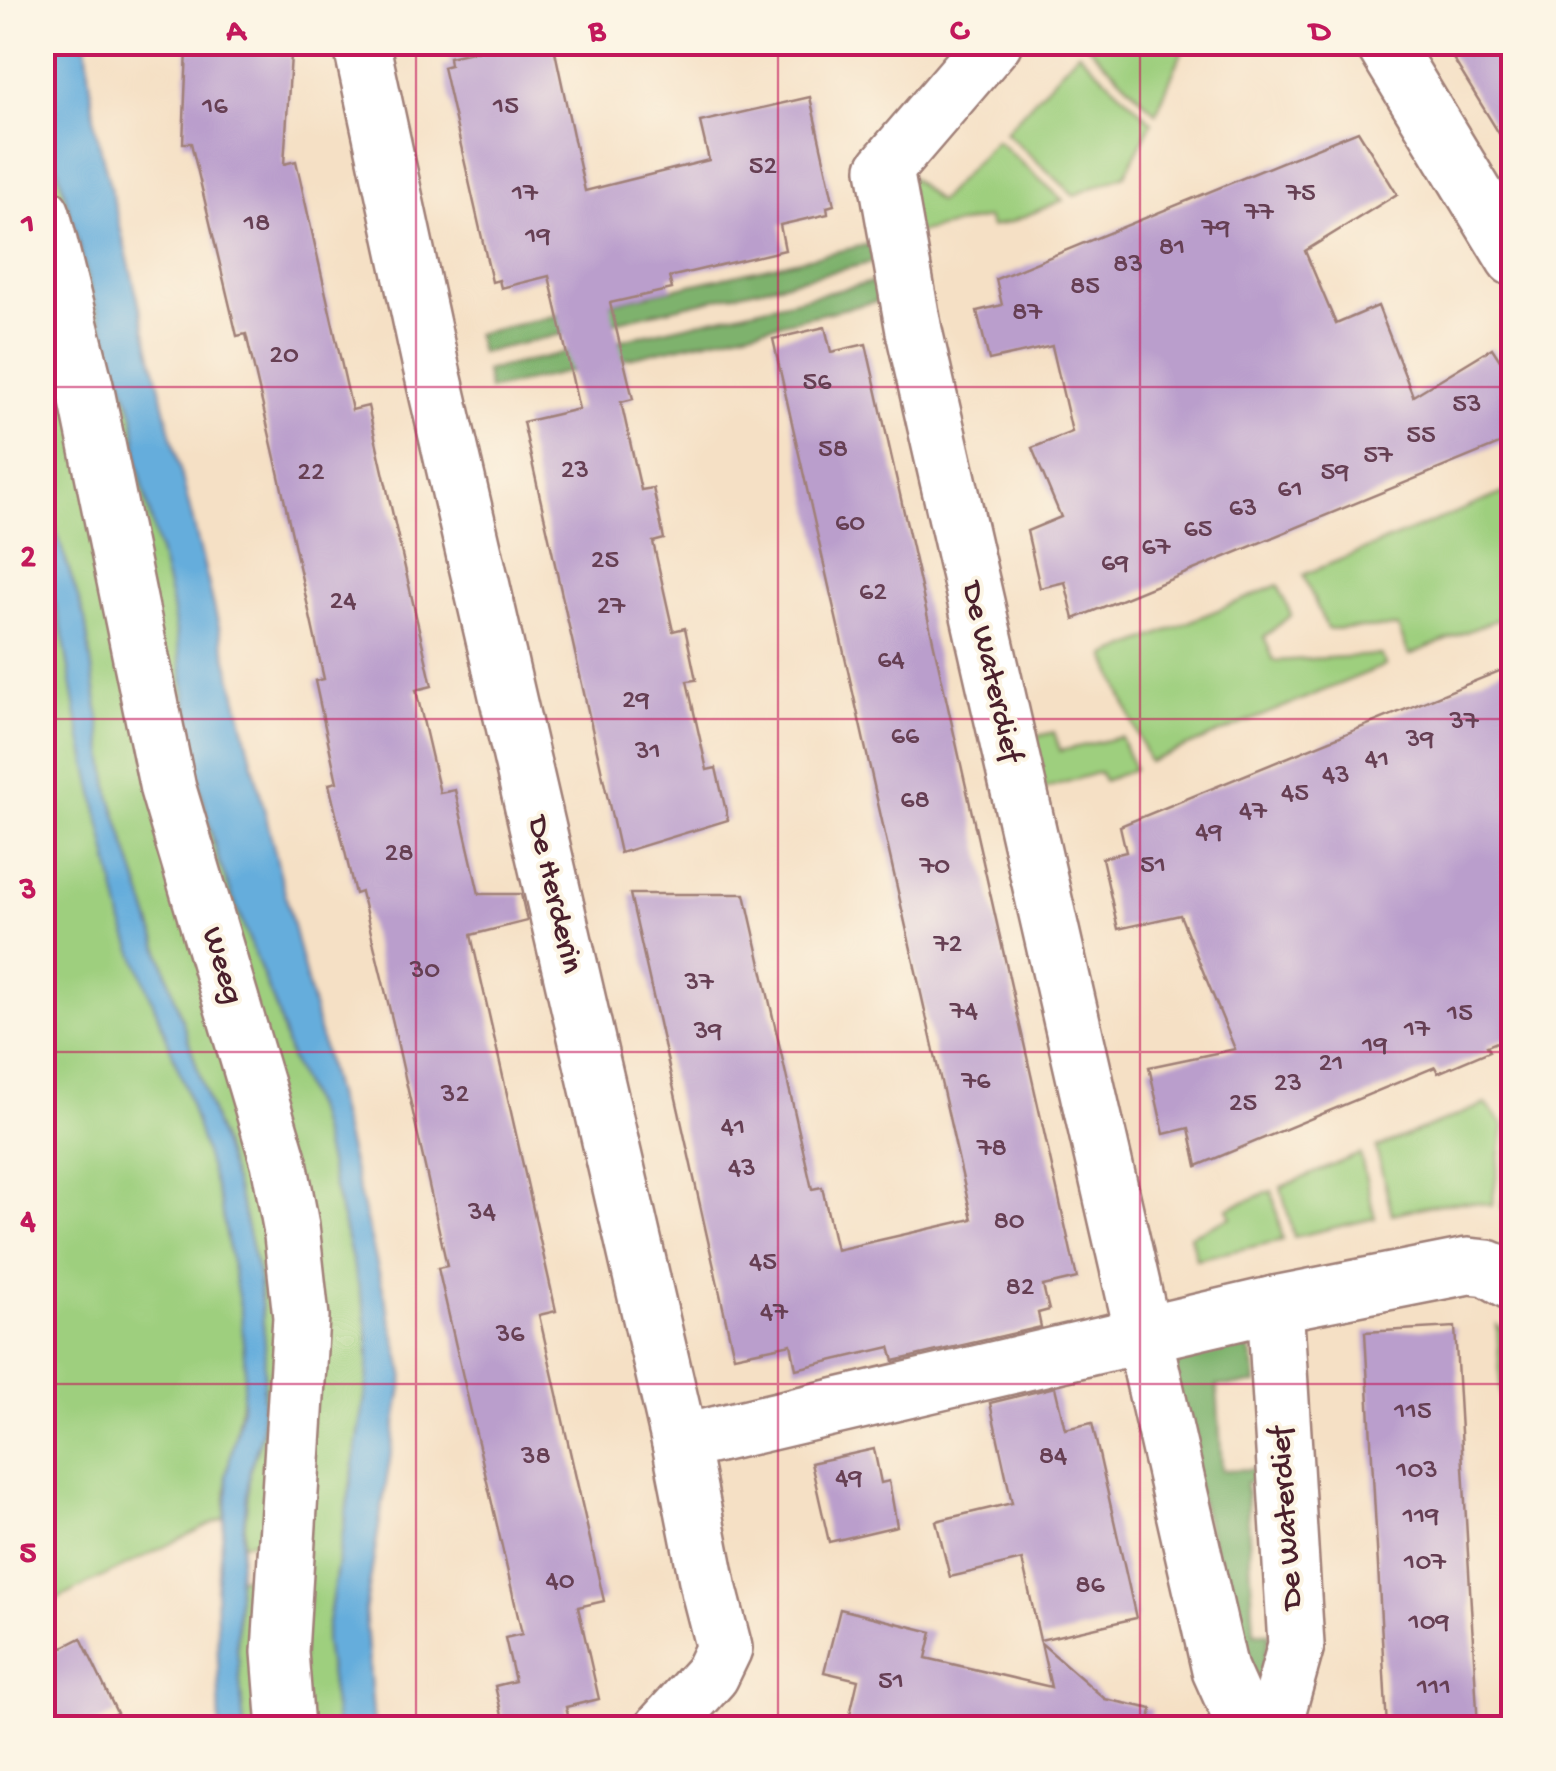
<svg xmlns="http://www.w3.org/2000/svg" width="1556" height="1771" viewBox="0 0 1556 1771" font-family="'Gochi Hand',sans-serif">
  <rect width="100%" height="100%" fill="#fcf5e5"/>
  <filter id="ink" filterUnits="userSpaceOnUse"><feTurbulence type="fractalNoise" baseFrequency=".01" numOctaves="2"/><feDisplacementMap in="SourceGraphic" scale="20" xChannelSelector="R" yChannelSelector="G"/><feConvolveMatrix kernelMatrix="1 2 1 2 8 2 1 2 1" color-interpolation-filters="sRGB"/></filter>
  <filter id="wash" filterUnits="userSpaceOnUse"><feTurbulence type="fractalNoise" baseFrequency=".0048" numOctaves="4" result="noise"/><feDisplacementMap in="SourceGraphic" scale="40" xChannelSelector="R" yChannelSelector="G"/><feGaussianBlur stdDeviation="2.25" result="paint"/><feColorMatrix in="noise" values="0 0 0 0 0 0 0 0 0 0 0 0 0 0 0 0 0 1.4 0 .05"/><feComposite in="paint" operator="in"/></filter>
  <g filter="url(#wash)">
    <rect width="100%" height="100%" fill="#f5e0c5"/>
    <!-- green -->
    <g fill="#9ecf7e" stroke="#747754" stroke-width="2.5">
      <polygon points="1085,43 1085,42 1186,43 1156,113"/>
      <polygon points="1078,52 1152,122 1125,175 1074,195 1005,132"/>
      <polygon points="42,92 50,140 93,298 134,415 138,466 171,600 200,788 219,862 277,1011 290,1057 316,1114 365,1312 369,1349 367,1385 325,1641 337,1728 298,1728 310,1437 213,896 43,174"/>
      <polygon points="996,140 1063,200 1011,222 991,227 987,218 911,234 907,174 938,202"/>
      <polygon points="42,284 282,1267 270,1530 258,1542 243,1543 250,1469 262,1432 265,1344 258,1275 243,1211 110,795 85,620 48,506 43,477"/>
      <polygon points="1513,489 1513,613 1409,655 1398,627 1327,629 1303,575"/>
      <polygon points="42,523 140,923 251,1291 244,1388 227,1480 225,1517 43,1606"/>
      <polygon points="1278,585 1291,615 1264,637 1274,661 1381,655 1386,665 1149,762 1106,656"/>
      <polygon points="1054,732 1060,751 1121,737 1134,769 1104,781 1100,772 1036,791 1025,739"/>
      <path d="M 1486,1104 L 1504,1126 L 1492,1206 C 1459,1196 1425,1207 1392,1214 L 1376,1148 Z"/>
      <polygon points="1513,1124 1513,1212 1502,1208"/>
      <polygon points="1360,1154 1375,1218 1294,1237 1281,1187"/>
      <polygon points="1272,1191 1283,1240 1196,1259 1190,1235 1231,1217 1228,1208"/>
      <polygon points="1497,1325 1513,1337 1513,1613"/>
      <polygon points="246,1577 260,1583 273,1728 244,1728 237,1647 238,1578"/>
    </g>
    <!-- forest -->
    <g fill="#7eb26d" stroke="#64684c" stroke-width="2.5">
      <polygon points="870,244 874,262 480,353 476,334"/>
      <polygon points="878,281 882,300 489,390 485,371"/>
      <path d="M 1232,1341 C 1255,1343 1254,1365 1256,1384 L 1217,1386 L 1222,1470 L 1261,1469 L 1261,1480 L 1246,1482 L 1254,1633 L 1270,1633 L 1257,1703 L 1160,1357 Z"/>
    </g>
    <!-- water -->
    <g fill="#65addc" stroke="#586684" stroke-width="2.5">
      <polygon points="42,43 86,43 95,126 404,1374 365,1611 374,1728 337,1728 325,1641 367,1385 369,1349 365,1312 316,1114 290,1057 277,1011 219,862 200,788 171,600 138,466 134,415 93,298 50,140 43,92"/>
      <polygon points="43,477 48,506 85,619 110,795 243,1211 258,1275 265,1344 262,1432 250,1469 238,1578 237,1647 244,1728 220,1728 216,1590 228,1491 226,1476 242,1406 245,1369 241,1312 220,1203 183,1081 123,924 78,722 63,634 43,560"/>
    </g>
    <g id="blocks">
      <!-- building -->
      <g fill="#ba9ecc">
        <polygon points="517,42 553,42 585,191 709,160 700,122 810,97 834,205 827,207 828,214 780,225 785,250 669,277 672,289 610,303 633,399 621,402 641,490 653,488 664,539 653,542 673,631 685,628 696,680 687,681 707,770 716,768 728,820 620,853 523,422 579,409 558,315 549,276 501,288 499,280 492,282 443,67 450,65 449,57"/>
        <polygon points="1443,42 1514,42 1514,158"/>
        <polygon points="187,49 291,55 284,164 296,161 352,410 368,406 432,686 416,690 440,793 455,790 479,894 521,894 527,921 471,935 556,1311 539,1315 604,1601 578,1607 599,1699 566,1707 571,1728 505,1728 495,1686 515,1681 505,1638 522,1634 438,1268 447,1266 393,1023 361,892 355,894 329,784 337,782 315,681 324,679 275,458 246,334 237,336 191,143 183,143"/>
        <polygon points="1358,131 1397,194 1305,251 1336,324 1378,306 1413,396 1492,348 1514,382 1514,438 1074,619 1065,582 1040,588 1027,531 1061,517 1032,448 1072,432 1052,346 989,360 977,311 1002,305 996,279"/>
        <polygon points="825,327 831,352 866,344 1077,1278 1043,1286 1049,1310 1038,1313 1041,1327 894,1361 890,1347 796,1369 791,1344 734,1356 630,894 745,894 812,1189 822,1187 836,1250 972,1219 773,339"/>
        <polygon points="1514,665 1514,1035 1487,1046 1490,1051 1438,1073 1435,1067 1197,1166 1189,1128 1164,1134 1149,1067 1235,1049 1180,915 1118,929 1102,858 1126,852 1120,826"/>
        <polygon points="1455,1327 1478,1728 1387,1728 1365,1332"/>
        <polygon points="1055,1387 1065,1429 1092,1423 1136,1618 1040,1640 1022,1560 950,1577 936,1521 1012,1503 990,1403"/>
        <polygon points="874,1449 881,1483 889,1481 897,1526 829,1542 811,1463"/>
        <polygon points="840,1609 932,1632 926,1658 1051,1687 1041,1643 1105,1699 1152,1709 1149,1728 872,1728 848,1723 858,1680 824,1672"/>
        <polygon points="81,1638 117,1713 85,1728 42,1728 42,1658"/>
      </g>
    </g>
  </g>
  <g filter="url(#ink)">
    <use href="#blocks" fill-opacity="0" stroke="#a08078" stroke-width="2.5"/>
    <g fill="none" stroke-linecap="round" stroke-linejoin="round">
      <!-- street casing -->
      <g stroke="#a08078" stroke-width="60">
        <g id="street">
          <polyline points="361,42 430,362 680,1443 709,1590 724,1648 711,1675 663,1728"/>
          <polyline points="994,42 885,169 914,331 1220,1670 1246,1728"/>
          <polyline points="1383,42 1514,258"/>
          <polyline points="42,214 85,386 168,789 279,1162 291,1226 301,1317 280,1652 286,1728"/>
          <polyline points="680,1443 1275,1304 1468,1266 1488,1268 1514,1283"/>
          <polyline points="1273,1728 1296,1645 1275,1304"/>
        </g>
      </g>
      <!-- street -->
      <use href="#street" stroke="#fff" stroke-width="55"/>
    </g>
  </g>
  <!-- grid -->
  <path fill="none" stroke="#c2185b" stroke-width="2.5" stroke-opacity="0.55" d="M 416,42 L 416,1728M 778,42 L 778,1728M 1140,42 L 1140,1728M 42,387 L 1514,387M 42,719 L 1514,719M 42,1052 L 1514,1052M 42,1384 L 1514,1384"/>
  <g text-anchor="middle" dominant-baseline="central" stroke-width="8" stroke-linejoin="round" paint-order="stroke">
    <!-- number labels -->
    <g font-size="28" fill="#663f53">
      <text x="215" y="107">16</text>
      <text x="506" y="107">15</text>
      <text x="763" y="167">52</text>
      <text x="525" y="194">17</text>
      <text x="1301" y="194">75</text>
      <text x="1259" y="213">77</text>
      <text x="257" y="224">18</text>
      <text x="1216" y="229">79</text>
      <text x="538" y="237">19</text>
      <text x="1172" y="248">81</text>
      <text x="1128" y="265">83</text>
      <text x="1085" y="287">85</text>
      <text x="1027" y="313">87</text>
      <text x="284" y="356">20</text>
      <text x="817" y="383">56</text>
      <text x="1467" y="405">53</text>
      <text x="1421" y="436">55</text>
      <text x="833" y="450">58</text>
      <text x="1378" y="456">57</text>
      <text x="575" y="471">23</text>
      <text x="311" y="473">22</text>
      <text x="1335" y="473">59</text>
      <text x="1290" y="490">61</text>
      <text x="1243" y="509">63</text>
      <text x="850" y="524">60</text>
      <text x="1198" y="530">65</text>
      <text x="1156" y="548">67</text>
      <text x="605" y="561">25</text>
      <text x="1115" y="564">69</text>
      <text x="873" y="593">62</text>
      <text x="343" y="602">24</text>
      <text x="611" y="607">27</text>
      <text x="891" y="661">64</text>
      <text x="636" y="701">29</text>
      <text x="1464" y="722">37</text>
      <text x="905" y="737">66</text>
      <text x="1420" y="740">39</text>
      <text x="648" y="752">31</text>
      <text x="1377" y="760">41</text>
      <text x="1336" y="776">43</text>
      <text x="1295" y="794">45</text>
      <text x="915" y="801">68</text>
      <text x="1253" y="812">47</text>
      <text x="1209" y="833">49</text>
      <text x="399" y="854">28</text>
      <text x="1153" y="866">51</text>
      <text x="935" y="867">70</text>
      <text x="948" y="945">72</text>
      <text x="425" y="971">30</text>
      <text x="699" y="983">37</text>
      <text x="964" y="1012">74</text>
      <text x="1460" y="1014">15</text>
      <text x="1417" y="1030">17</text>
      <text x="708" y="1032">39</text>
      <text x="1375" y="1046">19</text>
      <text x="1331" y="1064">21</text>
      <text x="976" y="1082">76</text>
      <text x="1288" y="1084">23</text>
      <text x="455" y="1095">32</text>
      <text x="1243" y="1104">25</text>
      <text x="733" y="1128">41</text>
      <text x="992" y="1149">78</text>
      <text x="742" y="1169">43</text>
      <text x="482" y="1213">34</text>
      <text x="1009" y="1222">80</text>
      <text x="763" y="1263">45</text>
      <text x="1020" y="1288">82</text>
      <text x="774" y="1313">47</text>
      <text x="510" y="1335">36</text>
      <text x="1413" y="1412">115</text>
      <text x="536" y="1457">38</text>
      <text x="1053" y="1457">84</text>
      <text x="1417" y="1471">103</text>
      <text x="849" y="1479">49</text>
      <text x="1421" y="1517">119</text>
      <text x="1425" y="1563">107</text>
      <text x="560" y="1582">40</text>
      <text x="1090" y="1586">86</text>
      <text x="1429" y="1623">109</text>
      <text x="891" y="1682">51</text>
      <text x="1434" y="1688">111</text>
    </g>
    <!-- street labels -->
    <g font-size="32" fill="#4a1f2b" stroke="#fcf5e5">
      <text transform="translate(990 672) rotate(77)">De Waterdief</text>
      <text transform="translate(553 895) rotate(77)">De Herderin</text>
      <text transform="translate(221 966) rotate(73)">Weeg</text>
      <text transform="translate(1288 1518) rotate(-94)">De Waterdief</text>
    </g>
  </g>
  <!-- margin -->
  <rect width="1556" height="1771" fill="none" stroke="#fcf5e5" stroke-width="110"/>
  <rect x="55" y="55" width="1446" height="1661" fill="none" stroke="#c2185b" stroke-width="4"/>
  <g font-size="32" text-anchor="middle" font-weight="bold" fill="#c2185b">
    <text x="236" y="39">A</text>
    <text x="597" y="39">B</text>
    <text x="959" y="39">C</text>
    <text x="1320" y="39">D</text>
    <text x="28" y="232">1</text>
    <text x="28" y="565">2</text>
    <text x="28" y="897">3</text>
    <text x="28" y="1229">4</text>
    <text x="28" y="1561">5</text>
  </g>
</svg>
